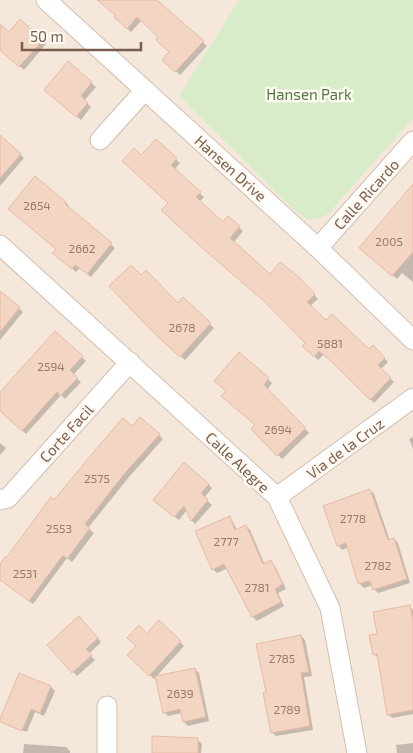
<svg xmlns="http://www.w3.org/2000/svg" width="413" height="753" viewBox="0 0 413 753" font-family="'Exo 2',sans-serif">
  <rect width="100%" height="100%" fill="#fdf6ec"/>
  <!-- residential -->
  <rect fill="#f5e8da" x="0" y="0" width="413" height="753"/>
  <!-- green -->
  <path fill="#d8ecc9" d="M 239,0 L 413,0 L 413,118 L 329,213 C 316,222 307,221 295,211 L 179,96 Z"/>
  <!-- shadow -->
  <g fill="#0003">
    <polygon points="99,0 156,0 207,46 180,75 164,60 171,52 160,37 142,20 131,32 115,17 117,16"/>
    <polygon points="0,28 9,34 42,41 46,44 24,70 0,49"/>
    <polygon points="69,63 96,87 84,101 91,107 81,120 50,94"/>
    <polygon points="0,136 24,158 0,186"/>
    <polygon points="156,141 180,163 174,170 204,197 199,202 223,223 228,217 243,231 233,243 270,276 299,279 318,299 310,306 326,322 369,351 373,347 388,362 381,369 394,382 374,403 341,369 324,354 318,360 304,346 307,343 169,203 141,157"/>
    <polygon points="413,187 413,282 402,273 397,279 365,252"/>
    <polygon points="66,203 69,206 68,208 115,248 91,277 80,268 76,272 58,257 57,249 13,213"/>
    <polygon points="141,277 178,304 183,299 214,328 185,360 158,335"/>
    <polygon points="0,292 23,312 0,340"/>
    <polygon points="55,332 86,361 73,375 81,382 65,399 61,395 26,434 0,410 0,393"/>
    <polygon points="239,354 272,383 267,390 309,433 282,459 253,429 256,426 227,391"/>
    <polygon points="132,427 159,435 163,439 129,477 88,528 94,533 72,562 67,558 33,604 0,579 0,566 7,560 54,501"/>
    <polygon points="413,437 413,449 409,439"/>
    <polygon points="0,443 6,448 0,455"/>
    <polygon points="208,484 212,488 204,498 212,505 195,524 192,521 187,510 179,520 158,504"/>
    <polygon points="370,490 374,494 390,541 394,539 398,543 410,583 378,593 374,589 373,585 364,588 360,584 349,547 342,550 338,545"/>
    <polygon points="229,518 233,522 237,530 246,526 250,530 265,565 271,562 275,566 286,589 278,593 284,606 257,621 253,617 228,568 217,573 213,569"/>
    <polygon points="410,607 413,610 413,714 392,718 388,714 378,658 374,654 378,635"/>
    <polygon points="79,618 101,642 89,654 95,660 77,676 49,645"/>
    <polygon points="159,622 184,646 154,679 129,655"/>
    <polygon points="301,636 305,640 312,676 304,677 313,730 276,736 272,732 267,693"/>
    <polygon points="195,669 199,673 209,721 188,726 184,722 182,713 168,716 164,712"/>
    <polygon points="19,675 51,687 55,691 44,716 35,712 27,732 3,722 3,724 0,721"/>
    <polygon points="198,740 202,744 201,753 153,753"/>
    <polygon points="413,743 413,753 397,753 396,745"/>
    <polygon points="24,744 66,747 70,751 70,753 23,753"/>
  </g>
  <!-- building -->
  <g fill="#f3d5c3" stroke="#e6bba3">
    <polygon points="97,0 157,0 204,41 175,72 162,60 169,52 156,40 158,37 137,17 127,29 114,17 115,15"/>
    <polygon points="20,19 43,40 19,67 0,50 0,24 9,32"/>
    <polygon points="68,61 92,82 81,96 88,103 76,117 44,90"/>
    <polygon points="0,135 21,154 0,178"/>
    <polygon points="156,139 177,158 171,165 201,192 196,197 223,222 228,216 240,226 230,238 270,274 280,262 300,278 315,294 307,302 326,320 332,314 369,349 373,345 385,358 378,365 391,378 370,400 335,365 319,351 314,357 302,346 305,343 265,302 201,247 161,210 168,203 122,161 134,148 141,155"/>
    <polygon points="35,176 66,202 65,204 112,243 87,274 75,265 72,269 52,253 56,249 8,209"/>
    <polygon points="413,184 413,252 392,276 359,248"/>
    <polygon points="131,265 141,275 146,270 178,303 183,297 211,323 180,357 152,331 109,286"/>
    <polygon points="0,291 20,307 0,332"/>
    <polygon points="55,331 83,356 70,370 78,378 60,396 57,392 22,431 0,411 0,392"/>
    <polygon points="239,352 269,378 264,385 306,428 277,456 251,429 255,425 221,396 226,391 214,381"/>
    <polygon points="140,417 160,434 125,473 85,524 90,528 67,559 63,555 29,601 0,580 0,564 5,557 6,558 51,497 54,500 96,449 123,418 132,426"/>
    <polygon points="184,462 209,484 201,493 208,500 191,521 184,506 174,517 153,500"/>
    <polygon points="370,489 388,540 394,538 407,579 373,590 370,581 358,584 346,543 337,546 323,506"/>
    <polygon points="230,516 235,530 246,525 263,564 271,560 283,584 275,589 281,602 252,617 224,564 212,570 195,531"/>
    <polygon points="410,605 413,620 413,710 387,715 377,654 373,655 369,635 377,634 373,612"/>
    <polygon points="79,616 98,638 86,649 92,655 72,673 47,645"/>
    <polygon points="159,620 181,641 149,676 127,655 136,646 127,638 139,625 147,633"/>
    <polygon points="301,635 309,672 301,673 310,726 271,733 263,693 266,692 256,644"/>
    <polygon points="195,668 206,717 183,722 180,709 163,713 155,676"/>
    <polygon points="19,673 51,686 40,713 31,709 22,731 0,722 0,719"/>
    <polygon points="152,736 198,738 198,753 152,753"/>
  </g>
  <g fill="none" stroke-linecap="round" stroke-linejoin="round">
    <!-- street casing -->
    <g stroke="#d1beb0" stroke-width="21">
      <g id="street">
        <polyline points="46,0 318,248 413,340"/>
        <polyline points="100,140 145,90"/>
        <polyline points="0,245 277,497 330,608 357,753"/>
        <polyline points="318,248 413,141"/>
        <polyline points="277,497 413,398"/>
        <polyline points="0,500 8,498 130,362"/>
        <polyline points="107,753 107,706"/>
      </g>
    </g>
    <!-- street -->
    <use href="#street" stroke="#fff" stroke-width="19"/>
  </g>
  <g text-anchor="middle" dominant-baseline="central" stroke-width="5" stroke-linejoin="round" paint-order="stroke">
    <!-- number labels -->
    <g font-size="12" fill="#987a6a">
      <text x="37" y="205">2654</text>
      <text x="389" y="241">2005</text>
      <text x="82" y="248">2662</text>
      <text x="182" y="327">2678</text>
      <text x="330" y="343">5881</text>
      <text x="51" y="366">2594</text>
      <text x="278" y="429">2694</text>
      <text x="97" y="478">2575</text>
      <text x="353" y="518">2778</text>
      <text x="59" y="528">2553</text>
      <text x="226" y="541">2777</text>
      <text x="378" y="565">2782</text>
      <text x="25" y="573">2531</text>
      <text x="257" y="587">2781</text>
      <text x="282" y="658">2785</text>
      <text x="180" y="693">2639</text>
      <text x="287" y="709">2789</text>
    </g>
    <!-- park labels -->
    <g font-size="15" fill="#537a41" stroke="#fffaf3">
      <text x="309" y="94">Hansen Park</text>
    </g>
    <!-- street labels -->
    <g font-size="15" fill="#7a5c4d" stroke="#fffaf3">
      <text transform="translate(231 168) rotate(42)">Hansen Drive</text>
      <text transform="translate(366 194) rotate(-48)">Calle Ricardo</text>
      <text transform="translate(66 433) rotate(-48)">Corte Facil</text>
      <text transform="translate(345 448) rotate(-36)">Via de la Cruz</text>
      <text transform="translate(238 462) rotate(43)">Calle Alegre</text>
    </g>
  </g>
  <!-- scale -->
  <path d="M22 42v8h119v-8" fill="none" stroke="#7a5c4d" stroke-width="2.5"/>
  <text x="30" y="42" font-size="15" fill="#7a5c4d" stroke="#fffaf3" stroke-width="4" paint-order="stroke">50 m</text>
</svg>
